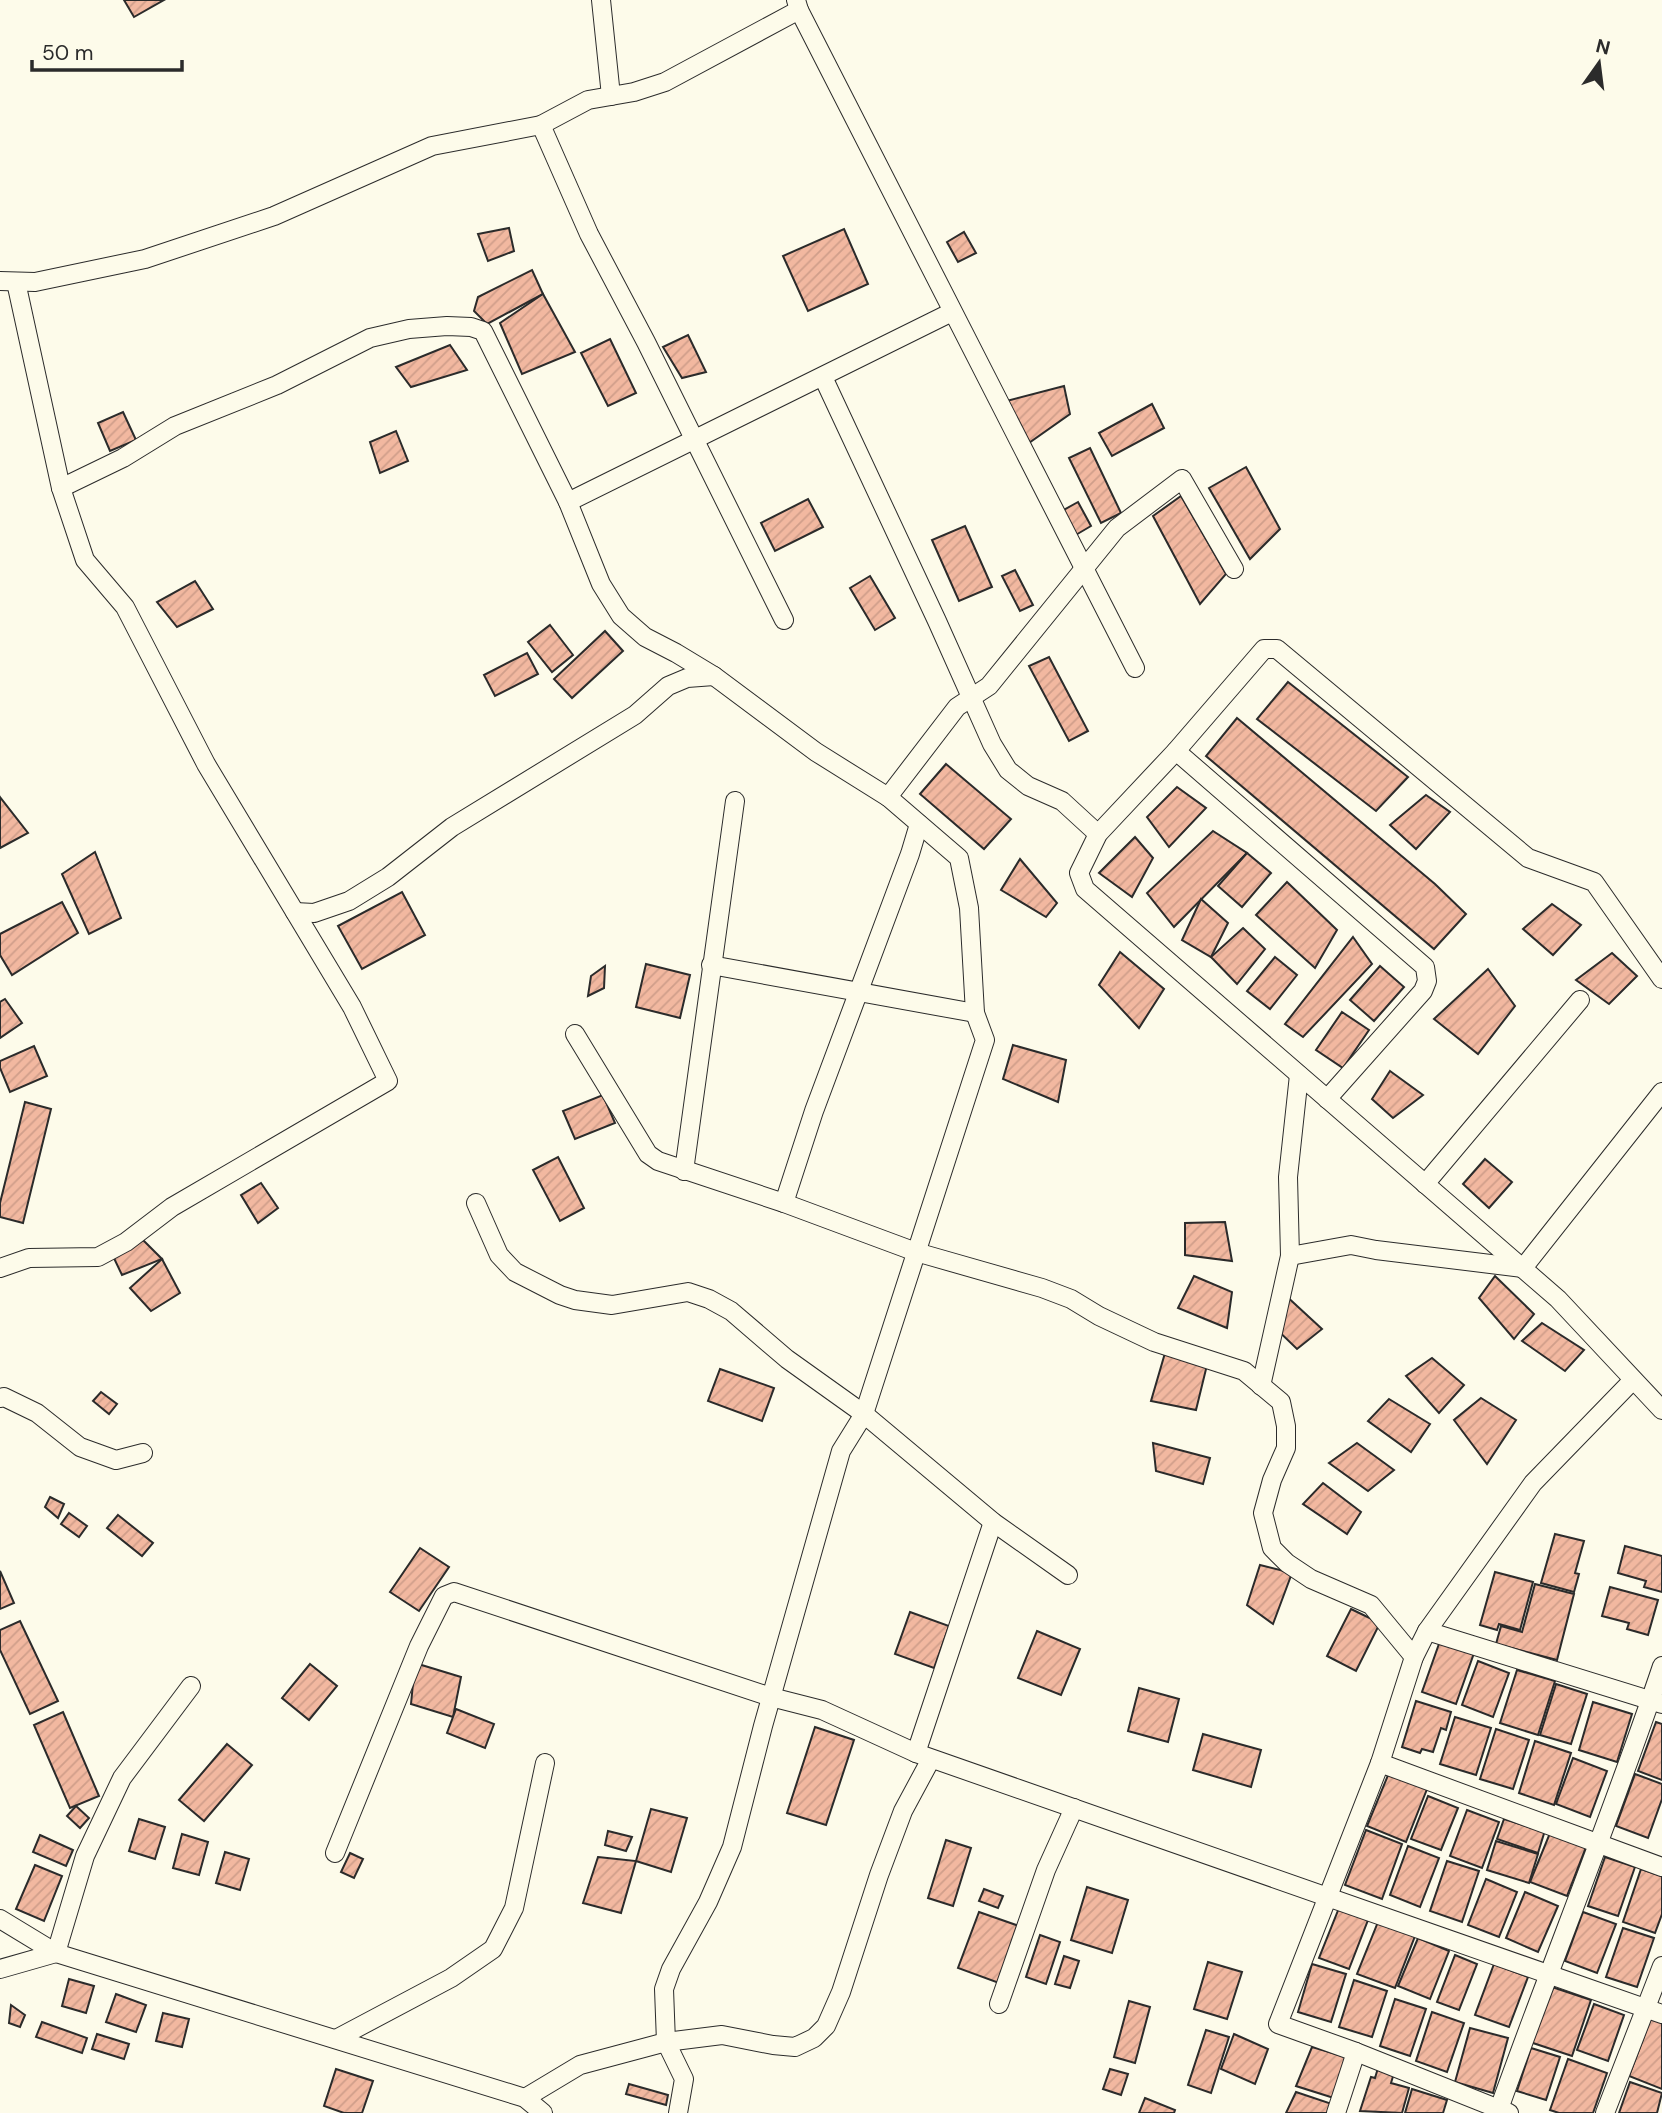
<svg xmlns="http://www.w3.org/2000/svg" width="1662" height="2113" viewBox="0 0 1662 2113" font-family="'DM Sans',sans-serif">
  <defs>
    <pattern id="building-hatch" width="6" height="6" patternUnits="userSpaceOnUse" patternTransform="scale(1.75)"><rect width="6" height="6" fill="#f2b8a0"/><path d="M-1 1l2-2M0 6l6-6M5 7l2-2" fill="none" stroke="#d09e8a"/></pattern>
  </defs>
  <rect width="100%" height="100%" fill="#fdfbea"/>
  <!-- building -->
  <g fill="url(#building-hatch)" stroke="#2b2b2b" stroke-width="2">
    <polygon points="124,0 164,0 134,17"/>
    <polygon points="509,228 514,251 488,261 478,234"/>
    <polygon points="844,229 868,284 808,311 783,256"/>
    <polygon points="964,232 976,253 958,262 947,242"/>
    <polygon points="532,270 543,294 487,324 474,311 478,297"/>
    <polygon points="543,294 575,352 522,374 500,323"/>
    <polygon points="688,335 706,372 682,378 663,347"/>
    <polygon points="610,339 636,393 608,406 581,353"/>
    <polygon points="450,345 467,370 411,387 396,367"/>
    <polygon points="1064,386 1070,414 1026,445 1003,402"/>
    <polygon points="1152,404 1164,428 1112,456 1099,433"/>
    <polygon points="123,412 136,440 110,451 98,423"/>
    <polygon points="396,431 408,461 380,473 370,442"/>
    <polygon points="1090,448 1121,513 1101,523 1069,458"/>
    <polygon points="1246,467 1280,529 1250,559 1209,488"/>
    <polygon points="1181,496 1226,574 1200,604 1153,516"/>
    <polygon points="808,499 823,527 775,551 761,523"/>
    <polygon points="1078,502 1091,526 1074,536 1060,512"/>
    <polygon points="965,526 992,587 959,601 932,540"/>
    <polygon points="1015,570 1033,605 1020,611 1002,576"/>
    <polygon points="870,576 895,618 875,630 850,588"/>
    <polygon points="195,581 213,609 177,627 157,602"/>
    <polygon points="550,625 573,655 552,672 528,642"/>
    <polygon points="605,631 623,651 572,698 554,679"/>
    <polygon points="527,653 538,674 495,696 484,675"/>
    <polygon points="1049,657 1088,731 1069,741 1029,666"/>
    <polygon points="1288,682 1408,777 1376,811 1257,719"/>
    <polygon points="1237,718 1435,884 1466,914 1434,949 1206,756"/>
    <polygon points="946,764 1011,819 984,849 920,794"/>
    <polygon points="1177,787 1206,808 1169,847 1147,817"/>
    <polygon points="1426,795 1450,812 1416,849 1390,825"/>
    <polygon points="0,797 28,833 0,848"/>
    <polygon points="1213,831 1247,853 1174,927 1147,893"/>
    <polygon points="1135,837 1153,858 1132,897 1099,873"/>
    <polygon points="95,852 121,918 89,934 62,874"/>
    <polygon points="1247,853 1271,873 1242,907 1218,886"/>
    <polygon points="1020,859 1057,903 1046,917 1001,890"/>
    <polygon points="1287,882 1337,930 1315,968 1256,915"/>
    <polygon points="402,892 425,935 362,969 338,926"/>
    <polygon points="1201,899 1228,923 1211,957 1182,940"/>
    <polygon points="62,902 78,933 12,975 0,955 0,934"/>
    <polygon points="1552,904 1581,925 1553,955 1523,929"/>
    <polygon points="1243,928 1265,949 1237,984 1211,957"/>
    <polygon points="1353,937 1372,964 1303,1037 1285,1024"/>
    <polygon points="1120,952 1164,989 1139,1028 1099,985"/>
    <polygon points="1612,953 1637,976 1609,1004 1576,980"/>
    <polygon points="1275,957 1297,975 1270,1009 1247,991"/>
    <polygon points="646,964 690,975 680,1018 636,1007"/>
    <polygon points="605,966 604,988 588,996 591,976"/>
    <polygon points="1380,966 1404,987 1374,1021 1350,1000"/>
    <polygon points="1488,969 1515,1006 1478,1054 1434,1019"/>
    <polygon points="5,999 22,1023 0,1038 0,1002"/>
    <polygon points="1342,1012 1369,1030 1343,1068 1316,1050"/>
    <polygon points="1013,1045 1066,1060 1058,1102 1003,1079"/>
    <polygon points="34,1046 47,1076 10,1092 0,1068 0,1061"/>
    <polygon points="1390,1071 1423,1095 1393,1118 1372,1099"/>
    <polygon points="603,1095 615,1123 575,1139 563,1111"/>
    <polygon points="25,1102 51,1109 23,1223 0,1217 0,1203"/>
    <polygon points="558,1157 584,1208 560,1221 533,1170"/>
    <polygon points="1485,1159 1512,1182 1489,1208 1463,1184"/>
    <polygon points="261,1183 278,1208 258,1223 241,1195"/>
    <polygon points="1225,1222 1232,1261 1185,1255 1185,1223"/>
    <polygon points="143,1240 162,1259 122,1275 112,1254"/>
    <polygon points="162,1259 180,1293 151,1311 130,1288"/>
    <polygon points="1194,1276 1232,1292 1227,1328 1178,1308"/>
    <polygon points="1495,1276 1534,1314 1514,1339 1479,1298"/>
    <polygon points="1283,1293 1322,1329 1297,1349 1268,1321"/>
    <polygon points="1542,1323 1584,1350 1565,1371 1522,1341"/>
    <polygon points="1165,1353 1207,1365 1196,1410 1151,1401"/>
    <polygon points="1432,1358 1464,1385 1439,1413 1406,1376"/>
    <polygon points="720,1369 774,1388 762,1421 708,1401"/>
    <polygon points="101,1392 117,1404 109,1414 93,1401"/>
    <polygon points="1481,1398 1516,1420 1487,1464 1454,1420"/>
    <polygon points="1389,1399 1430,1424 1411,1452 1368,1421"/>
    <polygon points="1153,1443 1210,1458 1203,1484 1156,1471"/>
    <polygon points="1357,1443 1394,1470 1368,1491 1329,1463"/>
    <polygon points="1323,1483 1361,1512 1347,1534 1303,1504"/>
    <polygon points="50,1497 64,1504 58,1518 45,1507"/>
    <polygon points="69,1513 87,1526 79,1537 61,1524"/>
    <polygon points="118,1515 153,1543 142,1556 107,1528"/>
    <polygon points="1555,1534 1584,1541 1575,1573 1579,1574 1574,1592 1541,1583"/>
    <polygon points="1625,1546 1662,1556 1662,1592 1644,1587 1646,1581 1618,1573"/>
    <polygon points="420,1548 449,1567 419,1611 390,1592"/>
    <polygon points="1260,1565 1292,1573 1273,1624 1247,1605"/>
    <polygon points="0,1571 14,1603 0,1609"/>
    <polygon points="1495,1572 1533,1582 1520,1630 1499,1624 1497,1630 1480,1625"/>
    <polygon points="1535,1584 1574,1594 1557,1660 1496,1644 1501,1626 1522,1632"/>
    <polygon points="1610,1587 1658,1600 1648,1635 1627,1629 1629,1623 1602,1616"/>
    <polygon points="1351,1609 1380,1623 1356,1671 1327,1656"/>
    <polygon points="910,1612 949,1626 934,1668 895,1654"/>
    <polygon points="20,1621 58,1701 30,1714 0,1650 0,1630"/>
    <polygon points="1037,1631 1080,1649 1061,1695 1018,1678"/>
    <polygon points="1440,1641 1474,1653 1456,1704 1422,1692"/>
    <polygon points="1478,1661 1509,1673 1493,1717 1462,1705"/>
    <polygon points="415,1663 461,1677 453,1717 411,1704"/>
    <polygon points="310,1664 337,1686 309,1720 282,1698"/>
    <polygon points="1517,1670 1555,1681 1538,1735 1500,1723"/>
    <polygon points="1556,1684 1587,1694 1571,1744 1540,1735"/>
    <polygon points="1139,1688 1179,1699 1168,1742 1128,1731"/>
    <polygon points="1416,1701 1451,1712 1446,1730 1441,1728 1433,1752 1422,1749 1420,1753 1402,1747"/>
    <polygon points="1593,1702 1632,1714 1617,1762 1579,1750"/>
    <polygon points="456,1709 494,1724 485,1748 447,1733"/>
    <polygon points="63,1712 99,1796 70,1808 34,1725"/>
    <polygon points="1455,1717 1491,1728 1476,1775 1440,1764"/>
    <polygon points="1656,1722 1662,1724 1662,1780 1638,1771"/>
    <polygon points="815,1727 854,1740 826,1825 787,1813"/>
    <polygon points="1496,1729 1529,1740 1513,1789 1480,1779"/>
    <polygon points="1203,1734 1261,1750 1251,1787 1193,1770"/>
    <polygon points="1535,1741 1571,1753 1554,1805 1519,1793"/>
    <polygon points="227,1744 252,1765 204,1821 179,1800"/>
    <polygon points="1573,1758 1607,1771 1590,1817 1556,1804"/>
    <polygon points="1391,1768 1429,1784 1406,1842 1367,1826"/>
    <polygon points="1635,1774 1662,1784 1662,1799 1648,1838 1616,1826"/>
    <polygon points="1428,1796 1458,1808 1441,1850 1411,1839"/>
    <polygon points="76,1806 89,1818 80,1828 67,1816"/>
    <polygon points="651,1809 687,1818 671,1872 636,1861"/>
    <polygon points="1467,1810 1499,1822 1482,1868 1450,1856"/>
    <polygon points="139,1819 165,1827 155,1859 129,1851"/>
    <polygon points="1504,1819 1532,1828 1546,1827 1538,1853 1497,1839"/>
    <polygon points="1366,1830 1402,1844 1382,1899 1345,1885"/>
    <polygon points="608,1831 632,1837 626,1851 605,1845"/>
    <polygon points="1550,1833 1586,1847 1567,1896 1530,1882"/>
    <polygon points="182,1834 208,1842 199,1875 173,1868"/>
    <polygon points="40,1835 73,1850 66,1866 33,1852"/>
    <polygon points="946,1840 971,1848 953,1906 928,1898"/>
    <polygon points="1496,1841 1538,1854 1529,1883 1487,1870"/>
    <polygon points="1408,1846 1439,1858 1420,1907 1390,1895"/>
    <polygon points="225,1852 249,1859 240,1890 216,1883"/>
    <polygon points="350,1853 363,1859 354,1878 341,1872"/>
    <polygon points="598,1857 636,1861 621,1913 583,1903"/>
    <polygon points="1605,1857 1635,1867 1618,1916 1588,1906"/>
    <polygon points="1447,1861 1479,1871 1462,1922 1430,1911"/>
    <polygon points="35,1865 62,1876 44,1921 16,1909"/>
    <polygon points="1641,1869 1662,1876 1662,1914 1655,1933 1623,1922"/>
    <polygon points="1486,1879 1517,1892 1499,1937 1468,1925"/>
    <polygon points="1087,1887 1128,1900 1112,1953 1071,1940"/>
    <polygon points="984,1889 1003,1896 998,1908 979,1901"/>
    <polygon points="1525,1892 1558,1906 1538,1952 1506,1938"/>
    <polygon points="1339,1908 1368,1920 1349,1969 1319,1958"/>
    <polygon points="979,1912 1019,1926 999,1983 958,1968"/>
    <polygon points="1583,1912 1616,1924 1597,1973 1565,1961"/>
    <polygon points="1378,1922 1415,1936 1395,1988 1357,1974"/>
    <polygon points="1623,1928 1654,1938 1637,1987 1606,1977"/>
    <polygon points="1040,1935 1060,1942 1046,1984 1026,1977"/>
    <polygon points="1418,1938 1449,1951 1430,1999 1398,1986"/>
    <polygon points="1455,1955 1477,1964 1459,2010 1437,2002"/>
    <polygon points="1064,1956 1079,1961 1070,1988 1055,1984"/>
    <polygon points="1208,1962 1242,1972 1227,2019 1194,2009"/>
    <polygon points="1312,1964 1346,1974 1331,2022 1298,2012"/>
    <polygon points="1494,1964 1528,1977 1509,2027 1475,2015"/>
    <polygon points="69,1979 94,1986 86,2013 62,2006"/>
    <polygon points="1354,1980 1387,1991 1372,2037 1339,2027"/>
    <polygon points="1549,1986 1591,2000 1572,2056 1530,2042"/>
    <polygon points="116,1994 146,2005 136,2032 106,2022"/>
    <polygon points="1395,1999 1426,2009 1410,2056 1380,2046"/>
    <polygon points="1129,2001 1150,2007 1135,2063 1114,2057"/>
    <polygon points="1594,2004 1624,2015 1608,2061 1577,2050"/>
    <polygon points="11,2005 25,2015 20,2027 9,2023"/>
    <polygon points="1432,2012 1464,2023 1447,2072 1416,2061"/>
    <polygon points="163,2013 189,2019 182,2047 156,2041"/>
    <polygon points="1652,2015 1662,2019 1662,2089 1629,2076"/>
    <polygon points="42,2022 87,2038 82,2053 36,2037"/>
    <polygon points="1470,2028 1508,2038 1493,2093 1455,2082"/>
    <polygon points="1206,2030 1229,2037 1211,2093 1188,2085"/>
    <polygon points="97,2034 129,2044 124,2059 92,2049"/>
    <polygon points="1234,2034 1268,2049 1255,2084 1221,2069"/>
    <polygon points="1312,2047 1353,2059 1337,2099 1296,2086"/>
    <polygon points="1531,2048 1560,2057 1546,2100 1517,2091"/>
    <polygon points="1568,2059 1607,2073 1593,2113 1559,2113 1550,2110"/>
    <polygon points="1378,2068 1394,2073 1391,2083 1409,2088 1402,2113 1360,2111 1371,2077 1375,2078"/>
    <polygon points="336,2069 373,2081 362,2113 344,2113 324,2106"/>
    <polygon points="1110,2069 1128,2074 1121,2095 1103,2089"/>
    <polygon points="1630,2082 1662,2093 1657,2113 1619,2113"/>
    <polygon points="629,2084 668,2095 666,2105 626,2094"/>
    <polygon points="1412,2089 1447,2100 1443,2113 1405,2113"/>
    <polygon points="1296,2092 1332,2104 1328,2113 1286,2113"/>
    <polygon points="1145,2098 1175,2110 1174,2113 1139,2113"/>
  </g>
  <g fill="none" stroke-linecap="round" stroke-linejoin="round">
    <!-- street casing -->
    <g stroke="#2b2b2b" stroke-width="20">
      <g id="street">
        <polyline points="601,0 611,96"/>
        <polyline points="796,0 799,10 1135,668"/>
        <polyline points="541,125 589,234 646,342 784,620"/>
        <polyline points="0,281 35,282 145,259 274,216 432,146 541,125 588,100 634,92 665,82 799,10"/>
        <polyline points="823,377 937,621 992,744 1008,770 1028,786 1062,801 1098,834"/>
        <polyline points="61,488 123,458 175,426 277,385 370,338 409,329 447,326 471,327 483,331 568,502 601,584 621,616 645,637 676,653 714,676 816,752 888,797 959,858 969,908 975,1013 985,1040 864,1414 841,1451 763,1726 732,1847 708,1902 671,1969 664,1989 666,2042 684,2079 678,2113"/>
        <polyline points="568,502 952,312"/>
        <polyline points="1176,751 1425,967 1427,981 1423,991 1327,1099"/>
        <polyline points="888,797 957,707 989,686 1117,528 1182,479 1234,569"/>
        <polyline points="295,912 314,913 349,901 388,877 452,827 635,715 668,686 687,678 714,676"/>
        <polyline points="711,965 975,1013"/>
        <polyline points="1662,979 1594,882 1528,858 1277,649 1264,649 1176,751 1098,834 1079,873 1085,889 1558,1299 1662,1410"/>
        <polyline points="575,1034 648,1154 658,1161 784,1203 916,1252 1042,1288 1071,1299 1099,1316 1154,1342 1244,1371 1281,1402 1286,1426 1286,1448 1272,1480 1263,1513 1272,1548 1287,1563 1311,1579 1371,1605 1414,1657"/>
        <polyline points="684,1171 735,801"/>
        <polyline points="1425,1184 1580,1000"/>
        <polyline points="476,1203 499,1255 515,1272 560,1295 575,1300 612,1305 688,1292 709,1299 731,1311 787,1359 864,1414 993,1522 1068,1575"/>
        <polyline points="784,1203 814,1111 910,854 919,824"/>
        <polyline points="1290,1256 1351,1245 1376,1250 1523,1268 1662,1092"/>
        <polyline points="0,1268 29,1258 98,1257 126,1242 172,1207 388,1081 352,1007 206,764 125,607 85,560 61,488 16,282"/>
        <polyline points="1261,1386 1290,1256 1288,1177 1299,1075"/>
        <polyline points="0,1398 4,1397 37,1413 80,1447 116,1460 143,1453"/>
        <polyline points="1427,1631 1662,1704"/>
        <polyline points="916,1753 993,1522"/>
        <polyline points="1380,1763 1662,1867"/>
        <polyline points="335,1853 419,1646 444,1596 454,1592 771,1697 822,1710 916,1753 1662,2014"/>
        <polyline points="0,1919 56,1953 525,2098 543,2113"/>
        <polyline points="0,1969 56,1953 85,1856 122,1778 191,1686"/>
        <polyline points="999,2004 1046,1870 1074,1808"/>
        <polyline points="336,2039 451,1978 493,1949 514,1908 545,1763"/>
        <polyline points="525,2098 580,2065 666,2042 722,2035 773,2045 795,2047 814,2038 826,2026 841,1992 879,1875 903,1811 931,1759"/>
        <path d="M 1499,2109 C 1552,1961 1612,1815 1662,1666"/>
        <polyline points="1336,2113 1356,2052"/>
        <polyline points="1509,2113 1356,2052 1278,2024 1380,1763 1414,1657 1427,1631 1533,1483 1633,1380"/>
        <polyline points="1605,2113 1662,1966"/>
      </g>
    </g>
    <!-- street -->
    <use href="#street" stroke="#fdfbea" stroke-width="18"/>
  </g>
  <!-- north arrow -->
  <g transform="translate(1599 63) rotate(14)" stroke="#fdfbea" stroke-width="5" paint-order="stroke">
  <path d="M0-5L12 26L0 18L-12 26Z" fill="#2b2b2b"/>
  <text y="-10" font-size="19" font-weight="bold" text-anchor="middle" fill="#2b2b2b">N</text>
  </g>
  <!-- scale -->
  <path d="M32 60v10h150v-10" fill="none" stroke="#2b2b2b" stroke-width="3.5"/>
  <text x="42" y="60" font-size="21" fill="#2b2b2b" stroke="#fdfbea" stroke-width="5" paint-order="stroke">50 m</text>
</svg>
